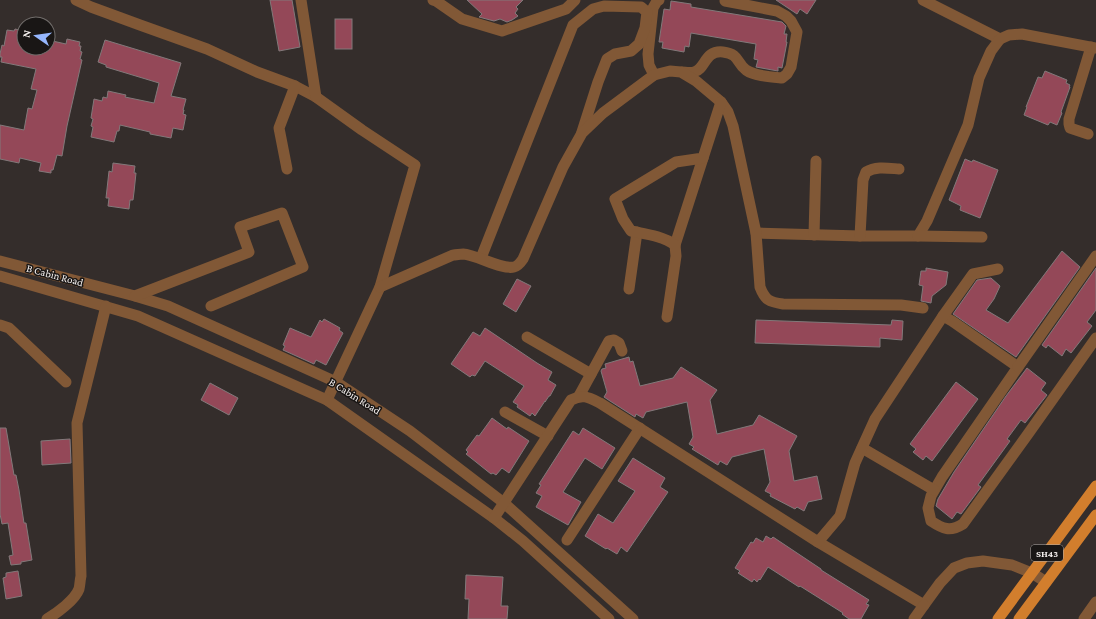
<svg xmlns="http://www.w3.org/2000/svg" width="1096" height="619" viewBox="0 0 1096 619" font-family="'Crimson Pro',serif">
  <rect width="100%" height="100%" fill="#342d2b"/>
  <!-- building -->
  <g fill="#944858" stroke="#82797a">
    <polygon points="270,0 292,0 300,47 279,51"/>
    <polygon points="467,0 523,0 516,7 518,9 515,13 518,16 512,20 507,22 500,19 494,21 479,17 482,14"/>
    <polygon points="776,0 816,0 807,14 800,9 797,14"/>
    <polygon points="671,1 691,4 691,7 782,22 786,26 784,34 787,34 786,42 787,42 782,68 778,67 778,71 756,67 758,60 754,59 756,44 691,33 689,47 685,46 684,52 662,48 663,42 659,42 664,9 670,10"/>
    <rect x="335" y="19" width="17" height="30"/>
    <polygon points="15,29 24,31 24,48 48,48 48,40 66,44 67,39 80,42 79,46 81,46 80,51 82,52 80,59 82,60 67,126 62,156 57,155 53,170 51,170 51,173 39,171 41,163 20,158 19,163 0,159 0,125 24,130 28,108 32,109 37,90 31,89 36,69 1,62 2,57 0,57 0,54 2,45 4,46 7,30 14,31"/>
    <polygon points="105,40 181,63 171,96 186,99 183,110 184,110 183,114 186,115 183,130 173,128 171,138 150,134 150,132 120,125 119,131 117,131 114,142 91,137 93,127 91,126 93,119 91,118 94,99 102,101 103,97 107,98 108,91 126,95 125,97 154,103 159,83 106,67 106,65 98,62"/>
    <polygon points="1045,71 1067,80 1066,83 1070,85 1069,87 1070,87 1061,112 1062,113 1057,125 1050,122 1048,125 1024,115 1027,107 1026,107 1038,77 1042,78"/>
    <polygon points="965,159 972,162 973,160 998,170 980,218 960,210 961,206 949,200"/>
    <polygon points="113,163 135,166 134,173 136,173 134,192 133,200 130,200 129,209 108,206 109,198 106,198 109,171 112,172"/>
    <polygon points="1062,251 1080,267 1016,357 953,314 977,280 991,278 1000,286 994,299 986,310 1008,323"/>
    <polygon points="926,268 948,272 946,285 932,296 931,303 921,301 923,286 919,285 921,271 926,271"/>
    <polygon points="1096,268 1096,310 1087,322 1092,326 1071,353 1066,349 1062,356 1048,345 1046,348 1042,345"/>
    <polygon points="517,279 531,286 516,312 503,304"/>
    <polygon points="324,319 340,328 339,330 343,333 326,365 316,360 314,364 283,350 285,346 283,345 290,328 311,337 320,320 322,322"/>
    <polygon points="756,320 891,325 892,320 903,321 902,340 880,338 880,347 755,343"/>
    <polygon points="485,328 537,363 552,372 548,380 556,385 550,396 549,396 545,402 545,401 535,416 532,413 530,416 517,407 518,405 513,402 524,386 485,361 475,376 472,375 470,377 451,364 473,332 480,336"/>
    <polygon points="629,357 630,362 633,361 640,386 673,378 681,367 717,390 710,400 717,434 753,425 759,415 797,436 789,451 794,481 817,476 822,499 808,502 804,511 797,507 795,509 770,496 771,494 765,491 770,482 764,449 732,457 727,465 720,461 718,465 692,449 694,447 689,444 693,437 687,402 646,412 643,418 636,414 635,417 610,401 604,397 607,392 601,371 602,369 606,368 605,364"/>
    <polygon points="1027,368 1046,383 1041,390 1047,395 1025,423 1021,420 1007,439 1010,441 978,485 981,487 961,514 957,512 952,519 936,506 938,499 954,472 1006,396"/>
    <polygon points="956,382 978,399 932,461 926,456 923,460 913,452 916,449 910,444"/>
    <polygon points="210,383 238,398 229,415 201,400"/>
    <polygon points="492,418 507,429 508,427 529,441 509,473 502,468 496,475 493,473 491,474 466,454 468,452 466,450 477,435 479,436"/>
    <polygon points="0,428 6,428 14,475 16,475 19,490 24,523 26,523 32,560 21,562 21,564 11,565 9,556 13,555 8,523 2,524 0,514"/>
    <polygon points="583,428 615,448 602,469 585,458 563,492 581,502 568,525 536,507 542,496 536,493 541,485 539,484 573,431 579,435"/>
    <polygon points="70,439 71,463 42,465 41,441"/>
    <polygon points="633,458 665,478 660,487 668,492 627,552 621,547 617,554 607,548 606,549 585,536 598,514 613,523 635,491 618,481"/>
    <polygon points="766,536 771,539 773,537 821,569 821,570 869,600 866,604 869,605 861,619 849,619 842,614 843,613 800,586 799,587 768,567 760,580 759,579 757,582 754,579 752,582 738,573 740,571 735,568 751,542 753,543 756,538 763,542"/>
    <polygon points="18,571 22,596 6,599 3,578 6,577 6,573"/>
    <polygon points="466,575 503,577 501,606 508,606 507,619 468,619 469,599 465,599"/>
  </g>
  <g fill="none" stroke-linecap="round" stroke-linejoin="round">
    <!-- minor -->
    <g stroke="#815836" stroke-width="11">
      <polyline points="76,0 91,7 140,25 207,49 257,72 295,86 316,97 362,130 415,165 380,287 327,400"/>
      <polyline points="301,0 316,97"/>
      <polyline points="433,0 436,1 462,19 502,31 566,9 575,0"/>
      <polyline points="923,0 1000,39"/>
      <path d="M 682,72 C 685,72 690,73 694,72 C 706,69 704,50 723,52 C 740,54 736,63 746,70 C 754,76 771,77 782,78 L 787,74 L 791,67 L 797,32 L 791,21 L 786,16 L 777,11 L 725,1"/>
      <polyline points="654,75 649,65 648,54 653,8 657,1 659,0"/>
      <polyline points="1088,134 1070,128 1069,124 1069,119 1091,47"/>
      <polyline points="287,169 279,128 295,86"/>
      <polyline points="756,233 860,236 918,236 927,221 968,125 979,78 991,51 1000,39 1009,35 1022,34 1096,48"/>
      <polyline points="814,235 816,161"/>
      <path d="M 860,236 L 863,180 L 866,172 C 876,166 887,168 899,169"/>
      <polyline points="918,236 982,237"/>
      <polyline points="675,245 703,158"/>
      <polyline points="481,258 573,25 593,9 604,6 641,7 647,12 645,28 639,44 631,51 615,54 607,59 598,82 582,132"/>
      <polyline points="0,261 135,296 168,306 336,382 410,431 504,503 633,619"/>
      <polyline points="0,276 138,316 327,400 494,518 523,541 609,619"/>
      <path d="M 380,287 L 453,255 C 456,255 460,254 463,254 C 477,255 502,270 514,267 C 518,266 521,262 523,259 L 563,167 L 582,133 L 603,113 L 654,75 L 670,71 L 681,72 L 696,81 L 721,102 L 728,112 L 733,126 L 756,233 L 760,287 C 765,300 769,302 783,304 L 901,305 L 923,308"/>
      <polyline points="629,289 637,232"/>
      <polyline points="135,296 249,252 240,227 282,213 303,267 211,306"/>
      <path d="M 943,316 L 952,321 L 1018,367 L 942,477 L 931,496 L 928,508 L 931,521 C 943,529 950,532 963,524 L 1028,434 L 1096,338"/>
      <path d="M 667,317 L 676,256 L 675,245 C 663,236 646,234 631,231 L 623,219 L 615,199 L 676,162 L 703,158 L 721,102"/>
      <polyline points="0,325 9,328 66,382"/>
      <polyline points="527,337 591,374"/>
      <polyline points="1018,367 1096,256"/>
      <polyline points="579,396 609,341 614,340 619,343 622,351"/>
      <polyline points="505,412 548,436"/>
      <polyline points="862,448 934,490"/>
      <path d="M 494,518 L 571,400 C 583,394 588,397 600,403 L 818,542 L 924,605 L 940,583 L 954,568 L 967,563 L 983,561 L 1012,565 L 1032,573 L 1046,582"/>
      <polyline points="567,540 640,428"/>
      <polyline points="818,542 840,516 855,463 875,419 943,316 973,274 998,269"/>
      <path d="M 47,619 C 57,613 75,600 79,589 C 80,585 80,580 81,576 L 77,423 L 106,306"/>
      <polyline points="914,619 924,605"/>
      <polyline points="1084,619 1096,602"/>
    </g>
    <!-- primary -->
    <g stroke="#d27e2d" stroke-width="11">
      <polyline points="998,619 1096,486"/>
      <polyline points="1019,619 1096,515"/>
    </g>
  </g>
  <g text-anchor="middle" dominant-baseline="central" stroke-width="3" stroke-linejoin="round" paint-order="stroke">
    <!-- shield labels -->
    <rect fill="#191615" stroke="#b2aeac" stroke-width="1" x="1031" y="545" width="32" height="16" rx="3"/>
    <g font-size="10" font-weight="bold" fill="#f4efed">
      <text x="1047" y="553">SH43</text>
    </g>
    <!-- street labels -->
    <g font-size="11" fill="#f4efed" stroke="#191615">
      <text transform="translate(55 275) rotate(15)">B Cabin Road</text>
      <text transform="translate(355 396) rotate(32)">B Cabin Road</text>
    </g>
  </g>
  <!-- north arrow -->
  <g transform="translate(36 36) rotate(283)"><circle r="19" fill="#191615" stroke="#716d6b"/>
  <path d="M0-3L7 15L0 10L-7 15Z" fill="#95b6fd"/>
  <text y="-6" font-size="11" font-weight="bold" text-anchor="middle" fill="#f4efed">N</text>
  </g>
</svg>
